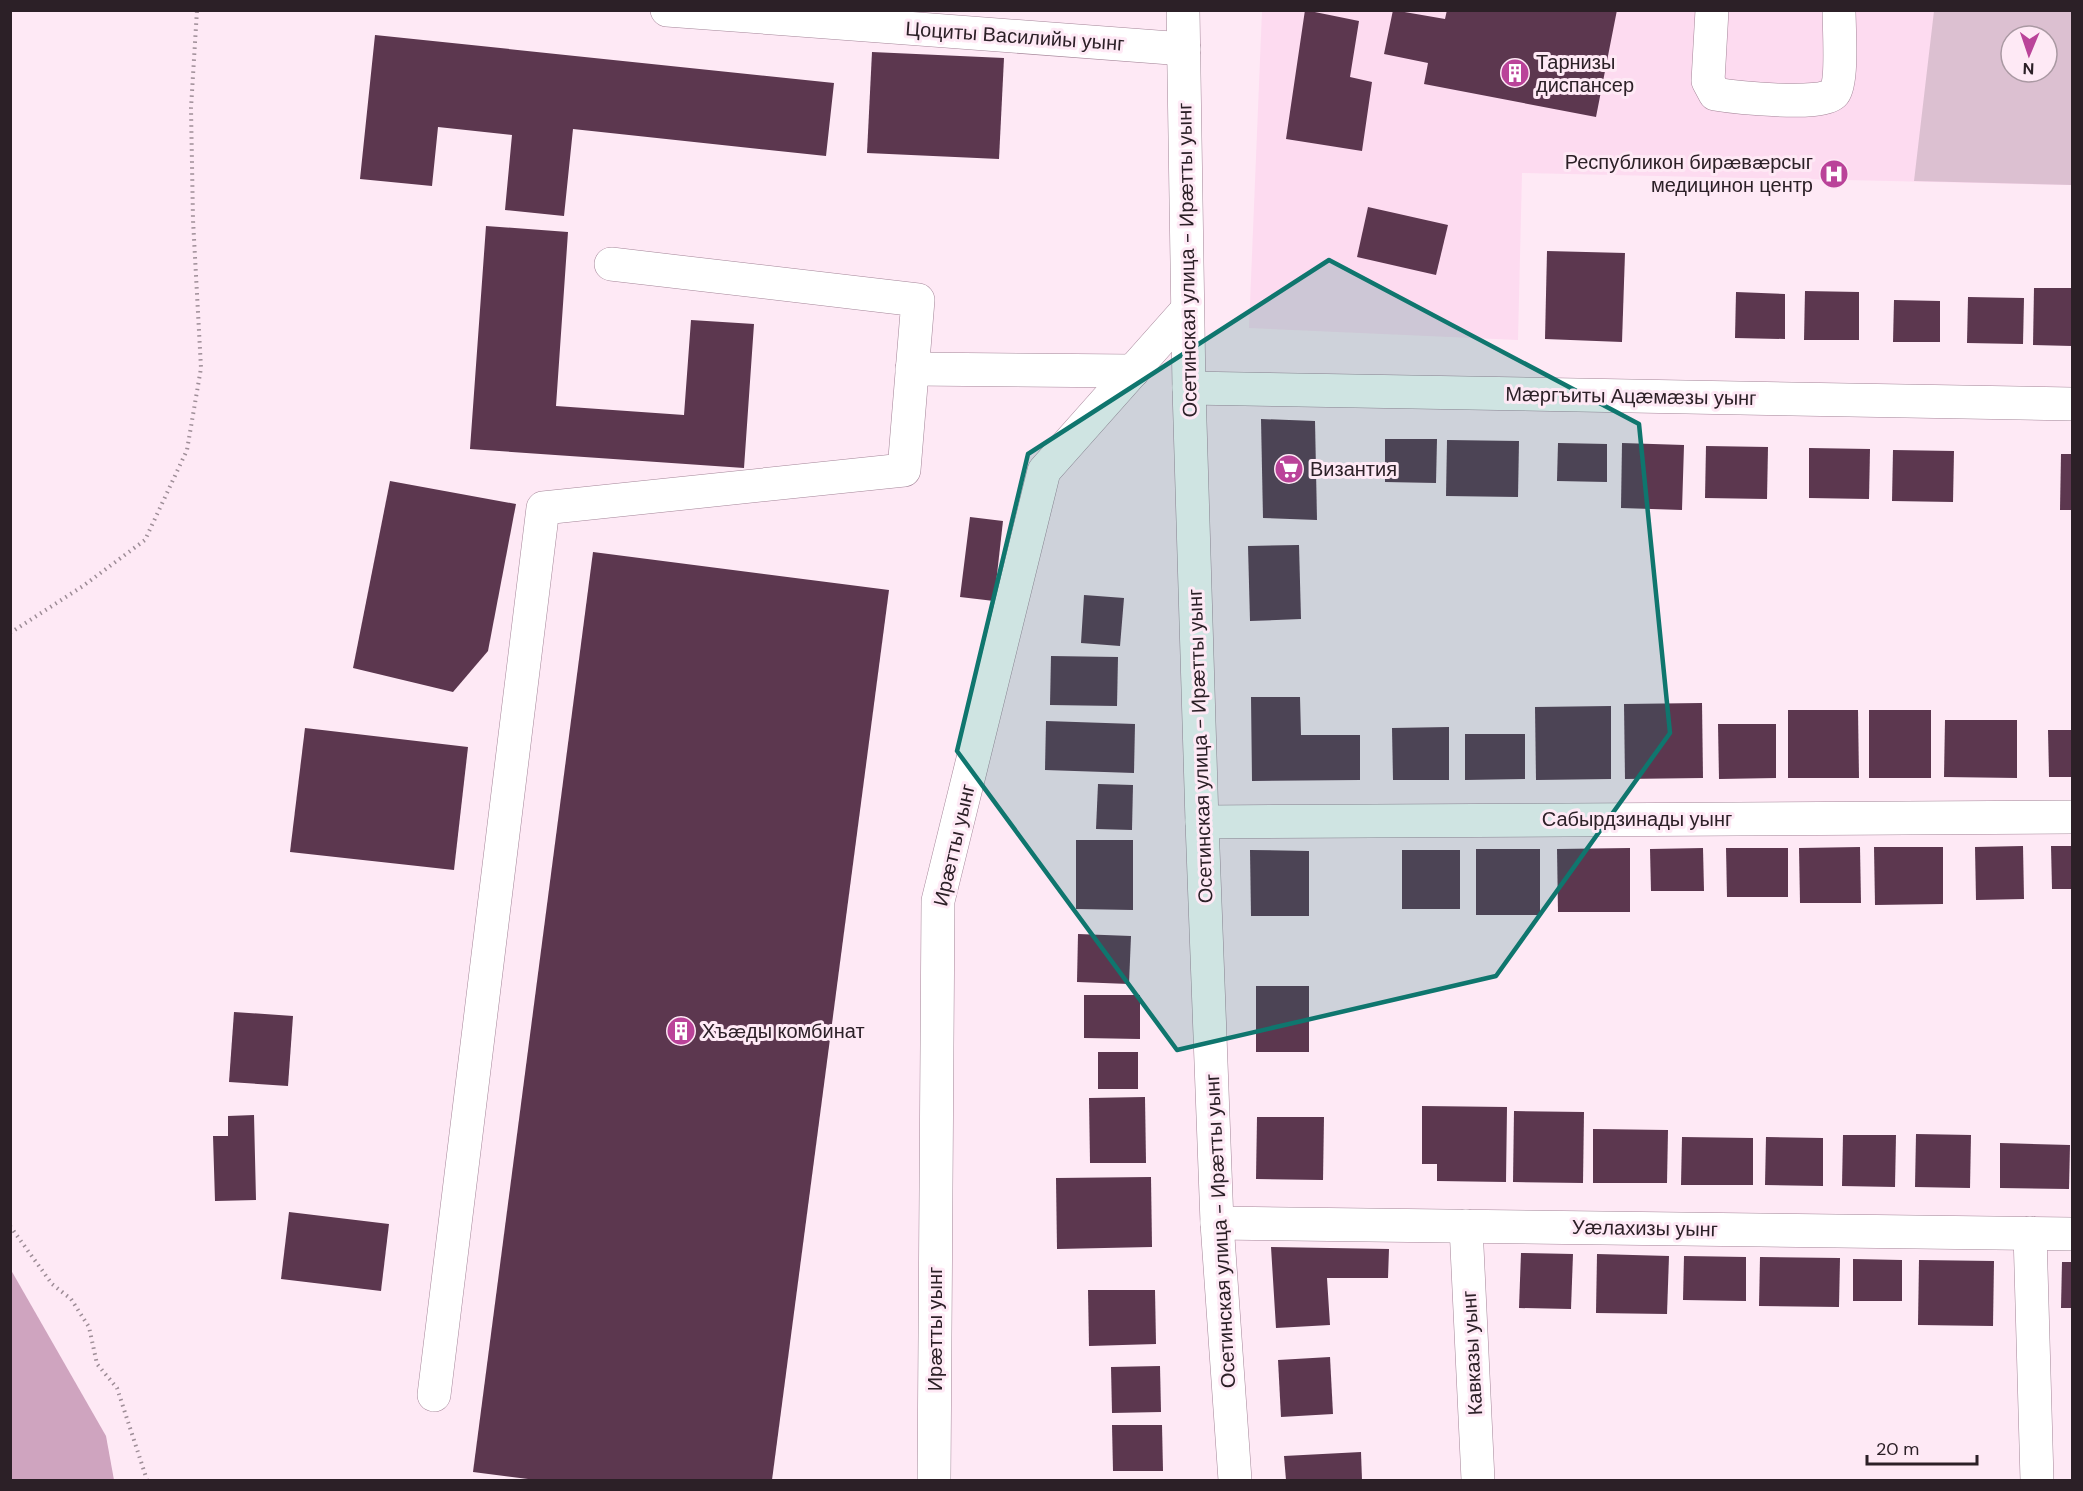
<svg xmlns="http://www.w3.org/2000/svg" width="2083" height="1491" viewBox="0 0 2083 1491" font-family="'DM Sans',sans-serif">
  <rect width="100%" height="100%" fill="#fee9f5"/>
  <!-- built -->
  <path fill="#fddbf0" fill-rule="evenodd" d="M 1262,11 L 2072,11 L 2072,185 L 1522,173 L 1518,340 L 1249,328 ZM 2011,36 L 2047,36 L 2047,72 L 2011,72 Z"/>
  <!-- green -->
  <path fill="#dcc0d1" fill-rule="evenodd" d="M 1934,11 L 2072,11 L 2072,185 L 1914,181 ZM 2011,36 L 2047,36 L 2047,72 L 2011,72 Z"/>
  <!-- water -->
  <polygon fill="#cfa4bf" points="11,1270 106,1436 114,1480 11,1480"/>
  <!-- building -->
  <g fill="#5c374f">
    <polygon points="1305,10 1359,21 1350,77 1372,82 1362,151 1286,139"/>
    <polygon points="1393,10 1445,19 1447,10 1617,10 1596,117 1424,84 1428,63 1384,54"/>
    <polygon points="375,35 834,83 826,156 573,129 564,216 505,210 512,135 438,127 432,186 360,179"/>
    <polygon points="872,52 1004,58 999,159 867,153"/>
    <polygon points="1368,207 1448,225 1436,275 1357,257"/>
    <polygon points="486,226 568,232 556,406 684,415 691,320 754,324 744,468 470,449"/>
    <polygon points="1547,251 1625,253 1622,342 1545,339"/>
    <polygon points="2034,288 2072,288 2072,346 2033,345"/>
    <polygon points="1805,291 1859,292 1859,340 1804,340"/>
    <polygon points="1736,292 1785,294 1785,339 1735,338"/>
    <polygon points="1968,297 2024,298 2023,344 1967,343"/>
    <polygon points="1894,300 1940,301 1940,342 1893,342"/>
    <polygon points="1261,419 1315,421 1317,520 1263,518"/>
    <polygon points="1385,439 1437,439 1436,483 1385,482"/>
    <polygon points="1447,440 1519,441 1518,497 1446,496"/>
    <polygon points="1558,443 1607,444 1607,482 1557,481"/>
    <polygon points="1622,443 1684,445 1682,510 1621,508"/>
    <polygon points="1706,446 1768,447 1767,499 1705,498"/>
    <polygon points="1809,448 1870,449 1869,499 1809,498"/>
    <polygon points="1893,450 1954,451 1953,502 1892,501"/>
    <polygon points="2061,454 2072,454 2072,510 2060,510"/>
    <polygon points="390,481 516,504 488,651 453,692 353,668"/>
    <polygon points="970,517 1003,521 994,601 960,597"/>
    <polygon points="1299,545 1301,619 1250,621 1248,546"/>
    <polygon points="593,552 889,590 772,1480 536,1480 473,1472"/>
    <polygon points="1084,595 1124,598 1120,646 1081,643"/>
    <polygon points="1051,656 1118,657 1117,706 1050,705"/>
    <polygon points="1251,697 1300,697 1301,735 1360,735 1360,780 1252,781"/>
    <polygon points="1702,703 1703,778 1625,779 1624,704"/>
    <polygon points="1611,706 1611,779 1536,780 1535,707"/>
    <polygon points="1788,710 1858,710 1859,778 1788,778"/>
    <rect x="1869" y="710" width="62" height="68"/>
    <polygon points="1945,720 2017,720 2017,778 1944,777"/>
    <polygon points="1046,721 1135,724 1134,773 1045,770"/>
    <polygon points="1718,724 1776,724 1776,778 1719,779"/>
    <polygon points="1449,727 1449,780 1393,780 1392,728"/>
    <polygon points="305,728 468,747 454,870 290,852"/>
    <polygon points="2048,730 2072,730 2072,777 2049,777"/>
    <polygon points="1465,734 1525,734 1525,779 1465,780"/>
    <polygon points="1098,784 1133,785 1132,830 1096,829"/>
    <polygon points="1076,840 1133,840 1133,910 1076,909"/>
    <polygon points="2023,846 2024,899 1976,900 1975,847"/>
    <polygon points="2051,846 2072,846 2072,889 2052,889"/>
    <polygon points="1860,847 1861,903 1800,903 1799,848"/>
    <polygon points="1874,847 1943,847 1943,904 1875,905"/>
    <polygon points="1630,848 1630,912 1558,912 1557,849"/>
    <polygon points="1703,848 1704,891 1651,891 1650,849"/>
    <polygon points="1726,848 1788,848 1788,897 1727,897"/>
    <rect x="1476" y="849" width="64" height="66"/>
    <polygon points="1250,850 1309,851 1309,916 1251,916"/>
    <rect x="1402" y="850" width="58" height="59"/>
    <polygon points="1078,934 1131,936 1129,984 1077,982"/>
    <rect x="1256" y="986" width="53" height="66"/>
    <polygon points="1084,995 1140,995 1140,1039 1084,1038"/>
    <polygon points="234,1012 293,1016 288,1086 229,1082"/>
    <rect x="1098" y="1052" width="40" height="37"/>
    <polygon points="1145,1097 1146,1163 1090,1163 1089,1098"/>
    <polygon points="1422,1106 1507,1107 1506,1182 1437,1181 1437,1164 1422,1164"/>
    <polygon points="1514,1111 1584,1112 1583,1183 1513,1182"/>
    <polygon points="254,1115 256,1200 215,1201 213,1136 228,1136 228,1116"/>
    <polygon points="1257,1117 1324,1117 1323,1180 1256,1179"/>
    <polygon points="1593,1129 1668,1130 1667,1183 1593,1183"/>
    <polygon points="1916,1134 1971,1135 1970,1188 1915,1187"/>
    <polygon points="1843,1135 1896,1135 1895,1187 1842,1186"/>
    <polygon points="1682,1137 1753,1138 1753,1185 1681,1185"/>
    <polygon points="1766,1137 1823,1138 1823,1186 1765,1185"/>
    <polygon points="2000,1143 2070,1145 2069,1189 2000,1188"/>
    <polygon points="1151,1177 1152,1247 1057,1249 1056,1178"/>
    <polygon points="289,1212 389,1224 381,1291 281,1279"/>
    <polygon points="1271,1247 1389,1249 1388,1278 1327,1278 1330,1325 1276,1328"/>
    <polygon points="1521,1253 1573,1254 1571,1309 1519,1308"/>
    <polygon points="1597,1254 1669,1256 1667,1314 1596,1313"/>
    <polygon points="1684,1256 1746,1257 1746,1301 1683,1300"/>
    <polygon points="1760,1257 1840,1258 1839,1307 1759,1306"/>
    <polygon points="1853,1259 1902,1260 1902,1301 1853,1301"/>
    <polygon points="1919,1260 1994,1261 1993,1326 1918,1325"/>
    <polygon points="2062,1262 2072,1262 2072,1308 2061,1308"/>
    <polygon points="1088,1290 1155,1290 1156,1344 1089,1346"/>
    <polygon points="1330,1357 1333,1414 1281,1417 1278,1360"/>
    <polygon points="1160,1366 1161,1412 1112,1413 1111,1367"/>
    <polygon points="1112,1425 1162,1425 1163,1471 1113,1471"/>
    <polygon points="1361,1452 1362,1480 1286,1480 1284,1456"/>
  </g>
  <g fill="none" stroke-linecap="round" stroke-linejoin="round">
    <!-- minor casing -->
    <g stroke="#a48598" stroke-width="34">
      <g id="minor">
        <polyline points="667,10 1184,49"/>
        <polyline points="1183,10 1189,388 1202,822 1217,1223 1235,1480"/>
        <path d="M 1712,10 L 1708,81 L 1715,94 C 1733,97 1823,107 1834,93 C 1843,82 1839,27 1839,10"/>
        <polyline points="912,369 1133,371"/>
        <polyline points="1189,388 2072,404"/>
        <polyline points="1202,822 2072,817"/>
        <polyline points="1217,1223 2072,1234"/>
        <polyline points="1466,1226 1478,1480"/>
        <polyline points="2030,1233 2037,1480"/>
        <polyline points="434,1395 543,508 904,470 918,300 611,264"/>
        <polyline points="934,1480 938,901 1044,471 1187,310"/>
      </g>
    </g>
    <!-- path -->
    <g stroke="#9e8d97" stroke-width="4" stroke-dasharray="1.5 4.5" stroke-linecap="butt">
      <polyline points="10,633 83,586 145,540 187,450 201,368 193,220 191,108 197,10"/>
      <polyline points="10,1226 52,1284 71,1299 89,1327 97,1364 117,1388 147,1480"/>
    </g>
    <!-- minor -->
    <use href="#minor" stroke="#fff" stroke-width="33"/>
  </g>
  <!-- marked area -->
  <path fill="#0f766e" fill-opacity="0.2" stroke="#0f766e" stroke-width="4.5" stroke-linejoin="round" d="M 1329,260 L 1639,424 L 1670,733 L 1496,976 L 1177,1050 L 957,751 L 1028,454 Z"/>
  <!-- icons -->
  <defs>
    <g id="building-disc" transform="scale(1.5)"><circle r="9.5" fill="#ba4399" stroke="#fee9f5"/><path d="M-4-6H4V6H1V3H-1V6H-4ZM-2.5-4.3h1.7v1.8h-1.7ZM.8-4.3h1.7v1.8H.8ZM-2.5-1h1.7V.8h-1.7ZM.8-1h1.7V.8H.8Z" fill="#fff"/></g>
    <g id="hospital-disc" transform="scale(1.5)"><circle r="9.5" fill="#ba4399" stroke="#fee9f5"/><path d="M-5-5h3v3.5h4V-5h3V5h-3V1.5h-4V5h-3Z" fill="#fff"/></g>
    <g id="supermarket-disc" transform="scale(1.5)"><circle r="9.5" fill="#ba4399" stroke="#fee9f5"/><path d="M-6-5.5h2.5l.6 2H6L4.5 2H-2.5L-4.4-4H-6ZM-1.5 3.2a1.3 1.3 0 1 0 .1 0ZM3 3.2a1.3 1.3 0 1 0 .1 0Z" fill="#fff"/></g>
  </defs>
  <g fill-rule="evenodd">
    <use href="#building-disc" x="1515" y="73"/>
    <use href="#hospital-disc" x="1834" y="174"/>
    <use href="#supermarket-disc" x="1289" y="469"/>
    <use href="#building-disc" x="681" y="1031"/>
  </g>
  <g text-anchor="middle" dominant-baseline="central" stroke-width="6" stroke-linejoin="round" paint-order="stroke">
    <!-- street labels -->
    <g font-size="20" fill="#2c2027" stroke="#fee9f5">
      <text transform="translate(1015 36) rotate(4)">Цоциты Василийы уынг</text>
      <text transform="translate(1187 260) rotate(-91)">Осетинская улица - Ирæтты уынг</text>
      <text transform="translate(1631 396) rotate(1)">Мӕргъиты Ацӕмӕзы уынг</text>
      <text transform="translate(1200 746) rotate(-92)">Осетинская улица - Ирæтты уынг</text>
      <text x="1637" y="819">Сабырдзинады уынг</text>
      <text transform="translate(954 845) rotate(-77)">Ирæтты уынг</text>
      <text transform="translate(1645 1228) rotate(1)">Уӕлахизы уынг</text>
      <text transform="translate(1220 1231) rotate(-93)">Осетинская улица - Ирæтты уынг</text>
      <text transform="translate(935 1329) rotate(-90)">Ирæтты уынг</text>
      <text transform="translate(1472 1353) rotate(-93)">Кавказы уынг</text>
    </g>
    <!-- poi labels -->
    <g font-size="20" fill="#2c2027" stroke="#fee9f5" text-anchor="start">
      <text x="1536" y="62">Тарнизы<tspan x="1536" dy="23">диспансер</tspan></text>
      <text x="1813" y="162" text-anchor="end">Республикон бирæвæрсыг<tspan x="1813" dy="23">медицинон центр</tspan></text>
      <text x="1310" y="469">Византия</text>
      <text x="702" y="1031">Хъæды комбинат</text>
    </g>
  </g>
  <!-- border -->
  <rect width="2083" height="1491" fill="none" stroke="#2c2027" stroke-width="24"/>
  <!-- north arrow -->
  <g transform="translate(2029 54) rotate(182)"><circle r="28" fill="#fee9f5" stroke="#aa99a3" stroke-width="1.5"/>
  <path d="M0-4.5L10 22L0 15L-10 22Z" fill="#ba4399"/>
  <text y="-9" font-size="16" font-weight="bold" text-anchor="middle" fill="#2c2027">N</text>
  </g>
  <!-- scale -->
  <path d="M1867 1455v9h110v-9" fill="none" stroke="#2c2027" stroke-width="3"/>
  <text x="1876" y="1455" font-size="18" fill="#2c2027" stroke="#fee9f5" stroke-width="4.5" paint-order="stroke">20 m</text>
</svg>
